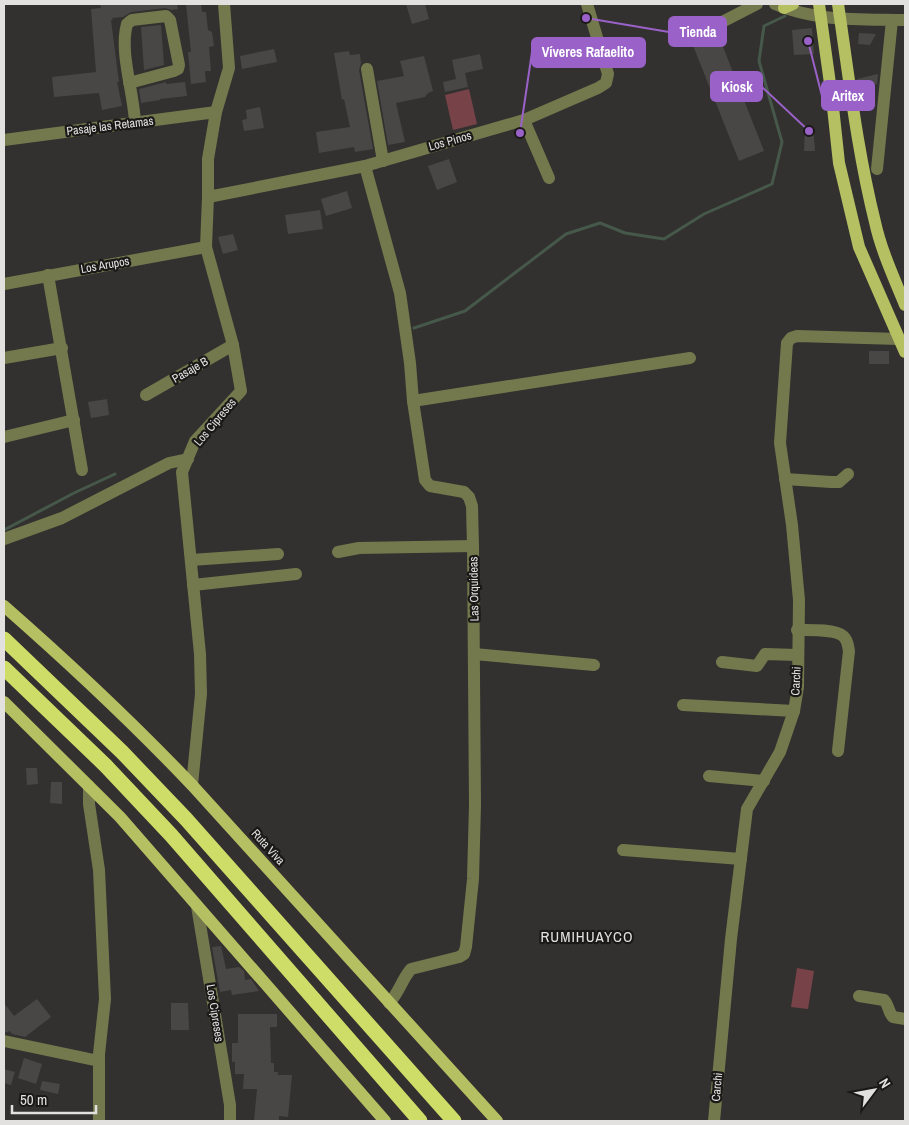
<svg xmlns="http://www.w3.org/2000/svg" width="909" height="1125" viewBox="0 0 909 1125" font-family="'Archivo Narrow',sans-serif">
  <rect width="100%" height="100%" fill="#32312f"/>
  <!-- green -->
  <g fill="#784249">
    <polygon points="469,89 477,124 453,130 445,95"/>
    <polygon points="797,968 814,971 808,1009 791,1007"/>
  </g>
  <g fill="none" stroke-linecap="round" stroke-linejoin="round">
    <!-- stream -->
    <g stroke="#46584a" stroke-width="3">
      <polyline points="414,328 465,311 566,234 600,223 625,233 664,239 704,214 772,184 782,142 759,61 764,26 785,16"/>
      <polyline points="4,530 74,493 115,474"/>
    </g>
  </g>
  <!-- building -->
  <g fill="#494745">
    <polygon points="112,4 177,4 178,9 172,10 165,8 131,12 123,17 112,18 113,20 111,20 119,82 117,82 122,106 102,110 99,93 54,97 52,77 96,72 91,9 101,8 100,5"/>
    <polygon points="186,4 201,4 202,12 206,12 208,30 212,32 214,46 209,47 211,71 205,71 206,82 191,84 188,52 191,52"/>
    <polygon points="406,4 425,4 429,19 412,24"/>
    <polygon points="714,24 764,151 739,161 688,33"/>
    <polygon points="161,25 164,65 144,70 141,27"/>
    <polygon points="812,28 814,54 794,55 792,30"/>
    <polygon points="859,33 876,34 870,45 858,44"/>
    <polygon points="274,49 277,62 242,69 240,56"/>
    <polygon points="349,51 350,55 360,54 361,63 359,70 373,149 355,152 354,147 319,153 316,132 350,127 344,99 342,100 334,53"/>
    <polygon points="480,54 483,69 465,73 468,87 445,92 443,82 456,79 452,60"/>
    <polygon points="424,56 433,91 428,93 425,97 396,103 405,142 388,145 377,81 404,76 400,61"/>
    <polygon points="878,74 877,84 858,87 857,79"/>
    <polygon points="166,82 166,84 185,82 187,96 160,99 160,100 141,103 139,89"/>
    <polygon points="260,107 264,128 244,131 242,120 247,119 246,110"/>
    <polygon points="813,126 815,151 804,151 805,127"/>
    <polygon points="449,159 457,182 437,190 428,166"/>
    <polygon points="347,191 352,208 326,216 321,199"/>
    <polygon points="320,210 323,229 288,234 285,215"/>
    <polygon points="233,234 238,250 223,254 218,237"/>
    <rect x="869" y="351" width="20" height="13"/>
    <polygon points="107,399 109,415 91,418 88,402"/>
    <polygon points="26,768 37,768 38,784 27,785"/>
    <polygon points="51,782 62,782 62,804 50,803"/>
    <polygon points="221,946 226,969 239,967 244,971 245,980 251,979 259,991 232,995 231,990 220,992 212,947"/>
    <polygon points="37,999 51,1017 25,1037 12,1034 10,1031 4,1033 4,1003 14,1016"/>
    <polygon points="171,1003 188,1003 189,1030 171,1030"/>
    <polygon points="238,1014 277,1014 277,1027 270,1027 271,1063 274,1063 274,1072 278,1072 278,1075 292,1075 288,1117 279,1116 279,1121 254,1121 257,1089 243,1089 244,1074 235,1074 235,1062 232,1062 232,1043 238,1043"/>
    <polygon points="24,1058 42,1064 36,1084 18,1078"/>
    <polygon points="4,1069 15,1072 11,1085 4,1083"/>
    <polygon points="42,1081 60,1084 58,1094 40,1090"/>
  </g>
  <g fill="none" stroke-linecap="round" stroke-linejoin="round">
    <!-- minor -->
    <g stroke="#73794d" stroke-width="12">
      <path d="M 775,4 C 816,22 862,19 905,20"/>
      <polyline points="722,22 757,4"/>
      <polyline points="367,69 383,161"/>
      <path d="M 129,83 L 174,71 L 178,69 L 179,65 L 170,20 L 166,16 L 132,20 L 127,24 C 119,52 134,93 135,123"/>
      <polyline points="524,120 549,178"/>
      <polyline points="4,140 216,112"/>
      <path d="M 365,166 L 400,293 L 410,363 L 413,401 L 425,480 L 430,486 L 464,492 L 469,497 L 472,506 L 473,546 L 475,805 L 473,879 L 466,947 L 464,954 L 459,957 L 411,969 C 402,979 399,993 389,1003"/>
      <polyline points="877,169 892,20"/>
      <polyline points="208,197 365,166 524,120 598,88 606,83 608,74 587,4"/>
      <polyline points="48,275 82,470"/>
      <polyline points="4,284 206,247"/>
      <polyline points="4,358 62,348"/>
      <polyline points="146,395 233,345"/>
      <polyline points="413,401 690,358"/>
      <polyline points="4,437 74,420"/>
      <polyline points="785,479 831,482 839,482 848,474"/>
      <polyline points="4,539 62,518 169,463 188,459"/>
      <polyline points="338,552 359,548 473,546"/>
      <polyline points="191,560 278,554"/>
      <polyline points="193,585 296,574"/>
      <path d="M 797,630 C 809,630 835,629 843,636 C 848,640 848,646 849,651 L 838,751"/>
      <polyline points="474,654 594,665"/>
      <polyline points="722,662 757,666 765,654 797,655"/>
      <polyline points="683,705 794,711"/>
      <polyline points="709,776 764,781"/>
      <polyline points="192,785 201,694 200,654 182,472 195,441 241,391 233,345 206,247 208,197 208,159 216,112 229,68 224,4"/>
      <polyline points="89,786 89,804 99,870 105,999 99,1054 99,1121"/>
      <polyline points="623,850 741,859"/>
      <polyline points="197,906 230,1105 230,1121"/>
      <path d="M 859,996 L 884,1000 C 889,1005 888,1012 893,1017 L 905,1019"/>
      <polyline points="4,1041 99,1061"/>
      <polyline points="714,1121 731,939 747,809 780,752 794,711 798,687 799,600 792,525 780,443 787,343 791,338 797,336 899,339"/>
    </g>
    <!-- major -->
    <g stroke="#b4c061" stroke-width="12">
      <polyline points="819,4 832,98 839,163 859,247 905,352"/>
      <path d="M 838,4 C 849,77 857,150 875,222 C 881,250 894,278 905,305"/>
      <polyline points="784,8 793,4"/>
      <path d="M 4,606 C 69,663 132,722 192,785 L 497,1121"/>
      <polyline points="4,702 120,817 385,1121"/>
    </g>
    <!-- highway -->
    <g stroke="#cedc68" stroke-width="15">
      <polyline points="4,639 122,752 186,819 454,1121"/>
      <polyline points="4,668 106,766 171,835 420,1121"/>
    </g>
  </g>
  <g text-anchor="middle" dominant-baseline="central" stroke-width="4.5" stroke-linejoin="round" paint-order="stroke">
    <!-- street labels -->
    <g font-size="12" fill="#e2e1df" stroke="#1a1918">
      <text transform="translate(110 126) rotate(-7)">Pasaje las Retamas</text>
      <text transform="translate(450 141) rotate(-16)">Los Pinos</text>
      <text transform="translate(105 265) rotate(-10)">Los Arupos</text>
      <text transform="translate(190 370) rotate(-30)">Pasaje B</text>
      <text transform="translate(215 422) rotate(-50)">Los Cipreses</text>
      <text transform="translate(474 589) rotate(-91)">Las Orquideas</text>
      <text transform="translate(796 681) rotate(-87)">Carchi</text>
      <text transform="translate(268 847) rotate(48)">Ruta Viva</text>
      <text transform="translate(215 1013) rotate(81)">Los Cipreses</text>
      <text transform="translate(717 1087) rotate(-85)">Carchi</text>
    </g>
    <!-- quarter labels -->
    <g font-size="15" letter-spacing="1" fill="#e2e1df" stroke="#1a1918">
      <text x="587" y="936">RUMIHUAYCO</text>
    </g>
  </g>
  <!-- callouts -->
  <path fill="none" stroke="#9a62c9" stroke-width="2" d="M586 18L669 32M520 133L532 52M809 131L762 87M808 41L822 96"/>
  <g fill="#9a62c9" stroke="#1a1918" stroke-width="2">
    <circle cx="586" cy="18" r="5"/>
    <circle cx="520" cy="133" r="5"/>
    <circle cx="809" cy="131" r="5"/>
    <circle cx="808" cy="41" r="5"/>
  </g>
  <g fill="#9a62c9" stroke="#9a62c9" stroke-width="2">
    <rect x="669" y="17" width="57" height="29" rx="5"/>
    <rect x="532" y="38" width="113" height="29" rx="5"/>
    <rect x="711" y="72" width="51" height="29" rx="5"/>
    <rect x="822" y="81" width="52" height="29" rx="5"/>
  </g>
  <g font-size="14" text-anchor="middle" font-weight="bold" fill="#fff">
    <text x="698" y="37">Tienda</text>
    <text x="588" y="57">Víveres Rafaelito</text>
    <text x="737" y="92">Kiosk</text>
    <text x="848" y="101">Aritex</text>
  </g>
  <!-- border -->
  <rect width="909" height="1125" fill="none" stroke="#e2e1df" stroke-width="10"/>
  <!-- north arrow -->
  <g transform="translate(874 1090) rotate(58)" stroke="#1a1918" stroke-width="4" paint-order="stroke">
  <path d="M0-4L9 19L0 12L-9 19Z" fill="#e2e1df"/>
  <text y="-8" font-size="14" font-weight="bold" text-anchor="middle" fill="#e2e1df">N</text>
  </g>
  <!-- scale -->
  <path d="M12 1105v8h84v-8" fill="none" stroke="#e2e1df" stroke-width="2.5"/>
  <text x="20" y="1105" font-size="15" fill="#e2e1df" stroke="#1a1918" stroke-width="4" paint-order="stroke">50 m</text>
</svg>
